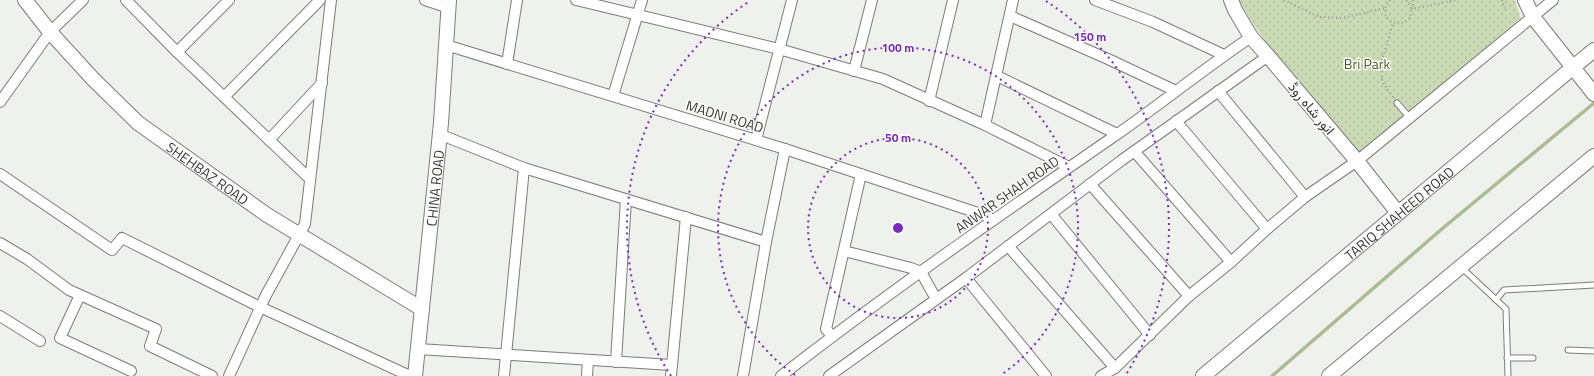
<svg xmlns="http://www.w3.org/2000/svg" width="1594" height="376" viewBox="0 0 1594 376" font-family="'Titillium Web',Vazirmatn,sans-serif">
  <defs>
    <pattern id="park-dots" width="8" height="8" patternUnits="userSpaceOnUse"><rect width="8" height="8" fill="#c9dab4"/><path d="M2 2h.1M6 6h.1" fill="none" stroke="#adbc9c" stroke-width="1.8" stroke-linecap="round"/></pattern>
  </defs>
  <rect width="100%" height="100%" fill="#eff1ed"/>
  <!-- park -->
  <polygon fill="url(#park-dots)" points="1238,0 1515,0 1521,19 1359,152 1274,53 1258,31"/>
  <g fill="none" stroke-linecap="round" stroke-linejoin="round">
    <!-- stream -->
    <polyline stroke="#aabc93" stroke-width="3.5" points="1272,376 1443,228 1594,103"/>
    <!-- lane casing -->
    <g stroke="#7b7d7a" stroke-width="7">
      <g id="lane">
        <polyline points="1397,103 1410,118"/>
        <polyline points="1461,267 1506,309 1508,376"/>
        <polyline points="1496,300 1504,290 1594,285"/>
        <polyline points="1568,350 1594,351"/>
        <polyline points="1507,358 1533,358"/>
      </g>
    </g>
    <!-- street casing -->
    <g stroke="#7b7d7a" stroke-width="12">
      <g id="street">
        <polyline points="126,0 177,52 229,0"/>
        <polyline points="425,0 449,8"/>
        <polyline points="576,0 779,49 883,79 985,125 1069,167"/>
        <polyline points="1095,0 1153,22 1224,55"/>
        <polyline points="1010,16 1108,59 1176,91"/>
        <polyline points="446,45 785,149 987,216 992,221"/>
        <polyline points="177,52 310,179"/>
        <polyline points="507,64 517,0"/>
        <polyline points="854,71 872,0"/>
        <polyline points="997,76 1117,134"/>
        <polyline points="1218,91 1305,197"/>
        <polyline points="613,96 642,0"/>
        <polyline points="224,97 320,0"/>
        <polyline points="929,101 953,0"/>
        <polyline points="0,102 50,32 83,0"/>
        <polyline points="1176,121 1267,229"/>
        <polyline points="985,125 1013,0"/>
        <polyline points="439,134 524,168 766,242"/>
        <polyline points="269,140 322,83"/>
        <polyline points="756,140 792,0"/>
        <polyline points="1134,151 1231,262"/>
        <polyline points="0,174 112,250 122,238 260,307 410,376"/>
        <polyline points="1090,184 1189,296"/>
        <polyline points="1051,214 1150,335"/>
        <polyline points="0,243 27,259 69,290 156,329 150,346 212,376"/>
        <polyline points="1008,246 1115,368"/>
        <polyline points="844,251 911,268 921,272 936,299"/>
        <polyline points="966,278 1046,376"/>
        <polyline points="80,295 60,338 131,371"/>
        <polyline points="0,316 40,341"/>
        <polyline points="832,336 826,329 861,174"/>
        <polyline points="418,349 672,365"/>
        <polyline points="616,362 626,199"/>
        <polyline points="229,376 266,295 305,224 331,0"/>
        <polyline points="504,376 524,168"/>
        <polyline points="587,376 588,360"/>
        <polyline points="671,376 686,217"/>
        <polyline points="743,376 766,242 785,149"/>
        <path d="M 781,376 C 890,291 1003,213 1116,135 C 1162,103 1205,68 1251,37"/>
        <polyline points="829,376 966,278 1122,160 1268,56"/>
        <polyline points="1101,376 1115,368 1189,296 1231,262 1267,229 1305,197 1357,161 1553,0"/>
      </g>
    </g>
    <!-- secondary casing -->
    <g stroke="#7b7d7a" stroke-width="16">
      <g id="secondary">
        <path id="s1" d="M 25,0 L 50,32 L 93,79 L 138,123 L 267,215 L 422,309"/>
        <polyline points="1231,0 1235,10 1251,37 1268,56 1357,161 1398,213"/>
        <polyline points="1525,0 1533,17 1594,94"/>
        <path id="s2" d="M 415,376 L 441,123 L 449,0"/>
        <path id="s3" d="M 1203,376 L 1594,50"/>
        <polyline points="1329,376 1594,156"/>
      </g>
    </g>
    <!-- path -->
    <g stroke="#919290" stroke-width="2" stroke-dasharray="1 3" stroke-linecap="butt">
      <polyline points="1284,0 1319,17 1342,18 1385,8"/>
      <path d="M 1390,0 L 1385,8 L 1386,17 C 1395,25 1401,25 1410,18 L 1412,9 L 1406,0"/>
      <polyline points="1413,0 1412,9 1456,0"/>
      <polyline points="1502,0 1505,9"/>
      <polyline points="1393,97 1382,81 1381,64 1393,23"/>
    </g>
    <!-- lane -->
    <use href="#lane" stroke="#fff" stroke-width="5"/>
    <!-- street -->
    <use href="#street" stroke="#fff" stroke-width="10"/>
    <!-- secondary -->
    <use href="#secondary" stroke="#fff" stroke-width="14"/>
  </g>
  <!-- distance rings -->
  <g fill="none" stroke="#7b2cbf" stroke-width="2" stroke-dasharray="2 4">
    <circle cx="898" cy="228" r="90"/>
    <path d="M795 375A180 180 0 1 1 1001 375"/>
    <path d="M671 376A271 271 0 0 1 750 1M1046 1A271 271 0 0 1 1125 376"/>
  </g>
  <g text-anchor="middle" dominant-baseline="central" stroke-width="3" stroke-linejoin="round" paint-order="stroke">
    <!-- park labels -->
    <g font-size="14" fill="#4a6126" stroke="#fdfefb">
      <text x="1367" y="63">Bri Park</text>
    </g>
    <!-- street labels -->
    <g font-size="14" fill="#3a3a39" stroke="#fdfefb">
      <text transform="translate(1312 108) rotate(50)">انور شاہ روڈ</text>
      <text transform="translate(725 116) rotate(17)">MADNI ROAD</text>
      <text stroke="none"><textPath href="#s1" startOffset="253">SHEHBAZ ROAD</textPath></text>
      <text stroke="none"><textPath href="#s2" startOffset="189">CHINA ROAD</textPath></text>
      <text transform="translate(1007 194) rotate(-35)">ANWAR SHAH ROAD</text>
      <text stroke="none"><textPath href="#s3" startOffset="255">TARIQ SHAHEED ROAD</textPath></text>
    </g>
  </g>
  <circle cx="898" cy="228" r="6" fill="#7b2cbf" stroke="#fdfefb" stroke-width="2"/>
  <g font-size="12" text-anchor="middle" font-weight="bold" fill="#7b2cbf" stroke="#fdfefb" stroke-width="3" stroke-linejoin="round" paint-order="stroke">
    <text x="1090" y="41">150 m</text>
    <text x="898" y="52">100 m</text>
    <text x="898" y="142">50 m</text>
  </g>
</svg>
